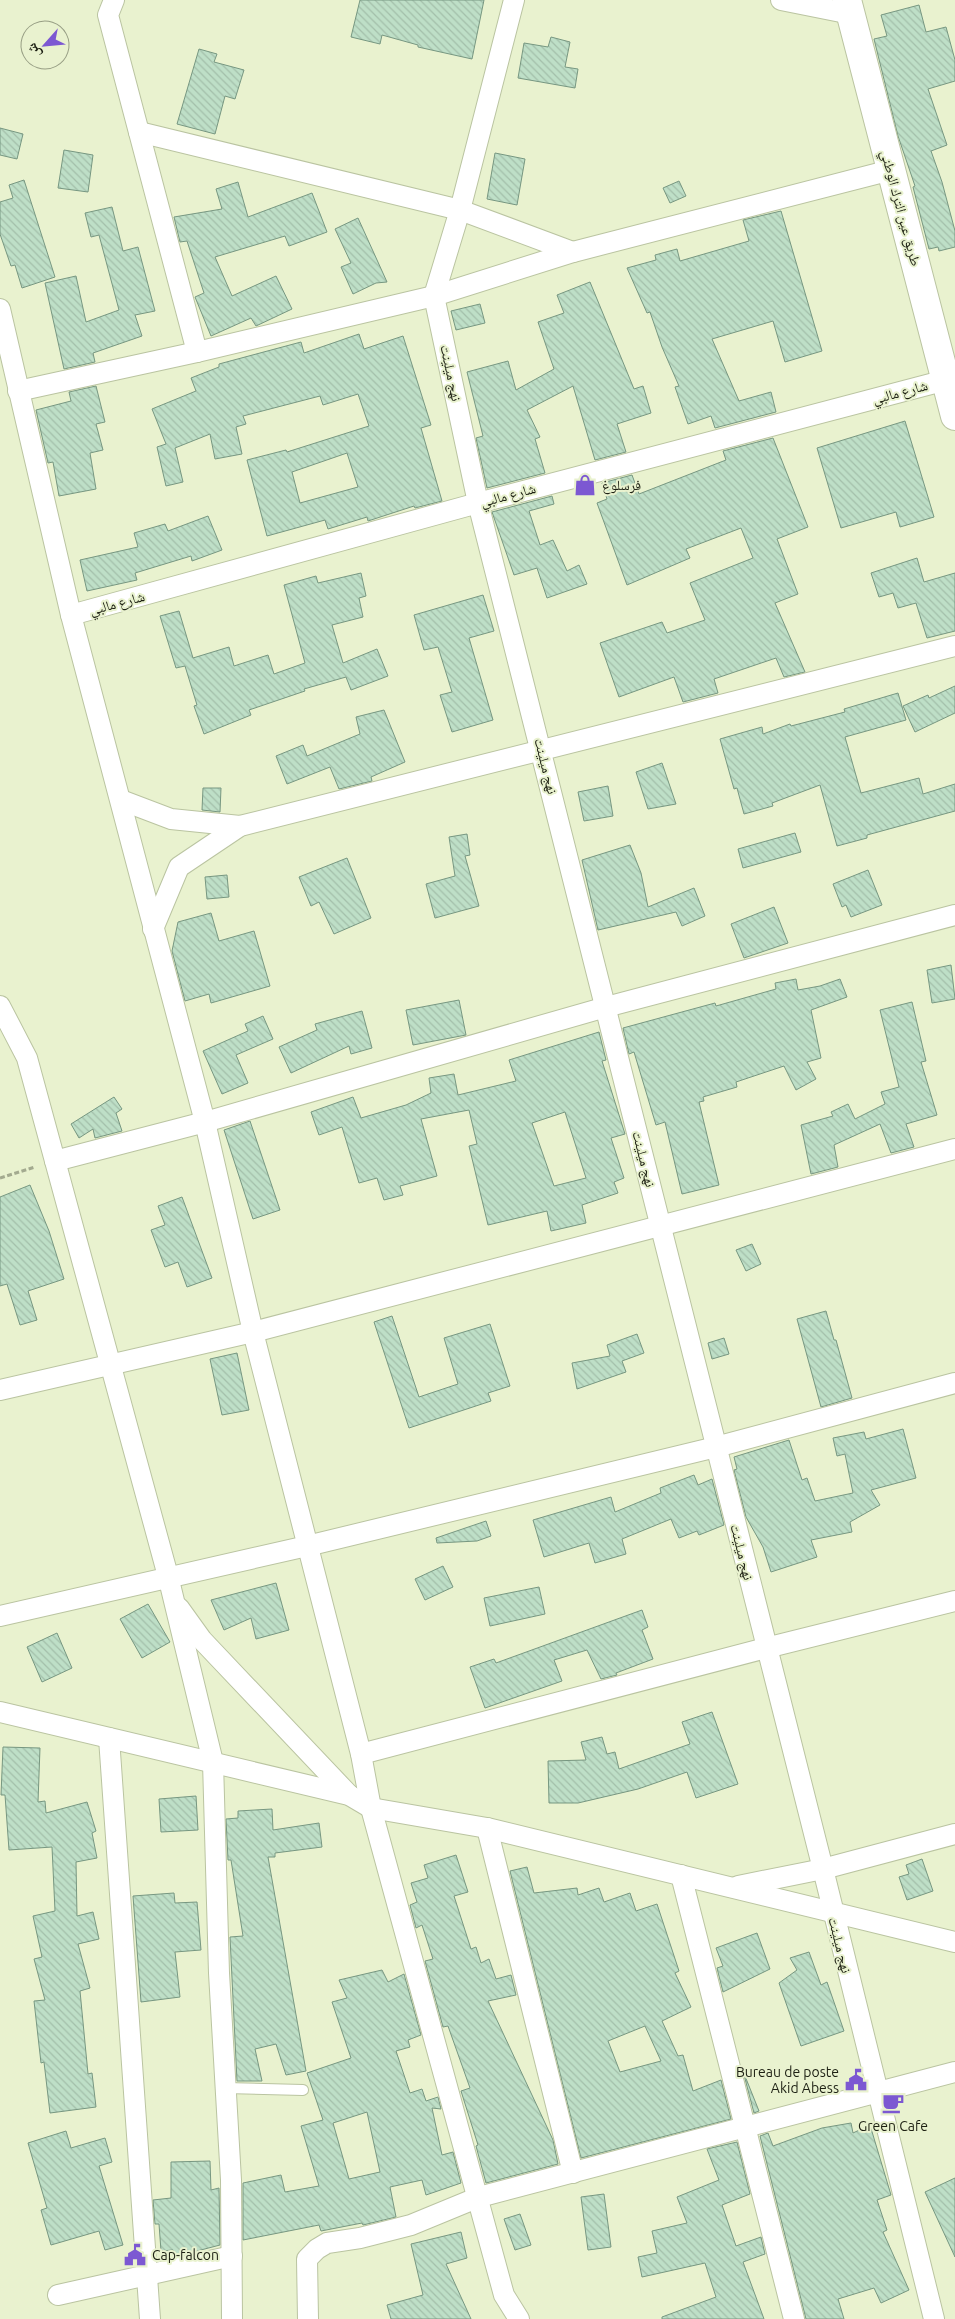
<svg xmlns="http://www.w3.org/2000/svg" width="955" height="2319" viewBox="0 0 955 2319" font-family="Ubuntu,'Noto Naskh Arabic',sans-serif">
  <defs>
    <pattern id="building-back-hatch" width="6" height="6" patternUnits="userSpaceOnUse" patternTransform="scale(1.25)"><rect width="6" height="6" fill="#bedfc7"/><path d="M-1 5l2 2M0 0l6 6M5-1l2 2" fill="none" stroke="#a3bfaa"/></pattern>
  </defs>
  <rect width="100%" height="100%" fill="#e9f2cf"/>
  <!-- building -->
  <g fill="url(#building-back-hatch)" stroke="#779781" fill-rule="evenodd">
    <polygon points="360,0 484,0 472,59 418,47 418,45 382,35 380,44 351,37"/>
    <polygon points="919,5 926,32 946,27 955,60 955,81 928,89 947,145 931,151 942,182 955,231 955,247 939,251 938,247 929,249 913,187 915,186 898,136 874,39 887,36 881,15"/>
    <polygon points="551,37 570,42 565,67 578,69 575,88 518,78 524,43 548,47"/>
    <polygon points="199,49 217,54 214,62 244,70 235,99 225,96 215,134 177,124"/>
    <polygon points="0,128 23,134 17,159 0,155"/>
    <polygon points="64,150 93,155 88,192 58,188"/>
    <polygon points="495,153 525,159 517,205 487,199"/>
    <polygon points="24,180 55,277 22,288 15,265 11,266 0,234 0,202 13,198 9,185"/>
    <polygon points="679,181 686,196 670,203 663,188"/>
    <polygon points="238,182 248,217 312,193 327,232 289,246 285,236 215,257 232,296 276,276 292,309 256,326 251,318 211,336 195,297 204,293 187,241 180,242 174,217 222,209 216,189"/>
    <polygon points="112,207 123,251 138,247 155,311 135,315 142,336 93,353 95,362 64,369 45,283 76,276 86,322 119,310 99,235 91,237 85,213"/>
    <polygon points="781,211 822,351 785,362 773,321 712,339 739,401 771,392 776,412 715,428 711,416 688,424 675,387 679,386 662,347 650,312 647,313 627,268 656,260 655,255 677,249 680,261 749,241 743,220"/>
    <polygon points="358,218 387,282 376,283 353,294 341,267 351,263 335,229"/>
    <polygon points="590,282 634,389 643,386 651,413 617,424 626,452 595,460 573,386 527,410 540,437 535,439 545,473 487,488 476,438 483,436 467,372 508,361 516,390 554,369 538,322 564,313 557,295"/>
    <polygon points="480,304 485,323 456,330 451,311"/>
    <path d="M 359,334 L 364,349 L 403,336 L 431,425 L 421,428 L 442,501 L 415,508 L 414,506 L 368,521 L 367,517 L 328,529 L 325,520 L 267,536 L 247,460 L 286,450 L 287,452 L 369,426 L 358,394 L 323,405 L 320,396 L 243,416 L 246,424 L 236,427 L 242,454 L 215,459 L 210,434 L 175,448 L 183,482 L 166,486 L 157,447 L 166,444 L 152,409 L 196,391 L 191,378 L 219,367 L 219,364 L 301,342 L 304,353 ZM 347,453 L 358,487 L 300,503 L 292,472 Z"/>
    <polygon points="96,386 105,422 96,424 103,450 90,453 96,489 59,496 53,462 48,463 36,410 71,401 69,392"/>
    <polygon points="905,421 934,517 900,527 896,512 841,528 817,448"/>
    <polygon points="773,438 808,527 777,539 798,594 775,603 805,672 784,677 776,658 714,679 718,693 683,702 674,677 619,697 600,643 662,622 667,633 705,620 690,583 753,558 741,528 686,549 690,558 627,585 597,503 607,499 602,483 632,475 639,494 726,460 723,451"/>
    <polygon points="552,496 554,504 529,511 540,545 553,540 567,571 579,565 587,584 547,598 537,568 514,575 492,512"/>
    <polygon points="208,516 222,550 192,561 191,556 135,573 137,580 87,591 80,560 138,547 134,533 165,524 168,531"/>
    <polygon points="917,558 924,582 955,573 955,631 927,638 916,603 898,608 893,593 879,597 871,573"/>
    <polygon points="361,573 366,596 359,598 363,617 332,625 343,663 377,649 388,676 351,690 346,677 304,689 305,691 249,710 251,715 204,734 194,706 197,705 185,666 176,668 160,616 179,611 193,658 229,647 234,666 268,655 274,674 305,663 284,585 316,576 318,583"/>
    <polygon points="483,595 494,631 469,638 493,720 452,732 440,695 452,692 438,647 424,650 414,615"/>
    <polygon points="955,686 955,713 915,732 903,706 928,695 929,698"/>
    <polygon points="898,693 906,720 845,737 861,793 919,778 923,794 955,784 955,811 867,835 867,838 837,846 820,785 772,803 773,806 744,814 737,788 734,789 720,739 762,727 763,734 790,724 791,726 845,712 844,709"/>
    <polygon points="384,710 405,762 371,777 372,781 339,789 330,767 287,784 276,756 303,745 307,756 360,734 356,717"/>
    <polygon points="662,763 676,804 648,809 636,772"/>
    <polygon points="608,786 613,816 584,821 578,792"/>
    <polygon points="203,788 221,788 220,812 202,810"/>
    <polygon points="795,833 801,852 743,868 738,849"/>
    <polygon points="467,834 470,855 465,856 479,906 435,918 426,884 455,876 449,837"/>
    <polygon points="630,845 641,873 648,907 694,888 705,916 682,926 676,912 598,930 582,860"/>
    <polygon points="347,858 371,918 334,934 319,902 311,906 299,877"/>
    <polygon points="868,870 882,905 851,917 846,905 842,907 833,884"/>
    <polygon points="227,875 229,897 207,899 205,877"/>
    <polygon points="774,907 788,943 744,958 731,924"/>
    <polygon points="211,913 219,941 254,931 270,986 211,1003 209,994 185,1001 172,951 178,922"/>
    <polygon points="951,965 955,999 932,1003 927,970"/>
    <polygon points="796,979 798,990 820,986 840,979 847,997 811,1010 821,1058 807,1062 816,1079 796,1090 784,1066 736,1082 737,1087 703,1097 704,1101 699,1102 719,1185 682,1194 665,1122 656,1125 634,1052 629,1054 623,1028 715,1003 716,1006 776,989 775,983"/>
    <polygon points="459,1000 466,1035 413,1045 406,1010"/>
    <polygon points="912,1002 926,1061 921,1062 937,1115 906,1124 914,1147 891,1153 880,1124 834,1145 838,1167 811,1174 801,1125 833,1116 831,1112 848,1104 855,1119 885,1104 881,1092 899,1087 880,1010"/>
    <polygon points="362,1011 372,1048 351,1054 349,1046 291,1073 279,1047 317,1030 315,1024"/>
    <polygon points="263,1016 273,1039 236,1055 248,1083 222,1094 203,1051 248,1031 245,1024"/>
    <path d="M 599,1032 L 606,1060 L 602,1061 L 625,1134 L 611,1138 L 624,1178 L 614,1182 L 618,1193 L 582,1205 L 586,1223 L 551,1231 L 547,1211 L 488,1225 L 469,1146 L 477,1144 L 469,1110 L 421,1119 L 437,1176 L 400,1186 L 403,1195 L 384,1200 L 377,1178 L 359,1183 L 342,1127 L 319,1135 L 311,1112 L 353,1097 L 361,1118 L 406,1105 L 431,1093 L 429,1078 L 454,1074 L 458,1095 L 516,1081 L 509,1060 ZM 565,1112 L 586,1178 L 554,1186 L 532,1123 Z"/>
    <polygon points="114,1097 122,1109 116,1113 122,1131 95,1138 93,1129 79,1138 71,1124"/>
    <polygon points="250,1121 280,1210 253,1219 224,1130"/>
    <polygon points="30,1185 49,1231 64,1279 28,1291 37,1320 20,1325 7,1284 0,1286 0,1197"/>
    <polygon points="182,1197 212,1278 187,1287 178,1262 165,1267 151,1230 165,1225 158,1206"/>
    <polygon points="752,1244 761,1264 746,1271 736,1250"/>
    <polygon points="826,1311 834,1340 836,1340 852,1398 821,1407 797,1319"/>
    <polygon points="392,1316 419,1397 458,1384 444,1338 490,1324 510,1386 488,1393 491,1401 409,1428 374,1322"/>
    <polygon points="637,1334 644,1353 622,1361 626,1372 577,1389 572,1363 610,1356 607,1345"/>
    <polygon points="724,1338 729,1354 712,1359 708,1343"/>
    <polygon points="237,1353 249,1410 222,1415 210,1359"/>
    <polygon points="903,1429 916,1478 871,1490 880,1505 850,1522 852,1532 811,1540 817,1557 771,1572 763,1547 746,1517 734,1470 737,1469 734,1457 789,1440 802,1480 807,1478 815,1501 853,1493 845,1454 837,1456 833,1438 864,1432 866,1439"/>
    <polygon points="694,1475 698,1485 712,1479 724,1525 699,1535 697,1531 679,1538 671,1519 622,1539 626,1554 595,1563 589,1543 544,1557 533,1520 611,1497 615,1512 661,1493 660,1488"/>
    <polygon points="486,1521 491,1536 477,1541 437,1543 436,1538"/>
    <polygon points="443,1566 453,1587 425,1600 415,1579"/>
    <polygon points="276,1583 289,1630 256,1639 251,1618 224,1630 211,1600"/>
    <polygon points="539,1587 545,1614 490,1626 484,1598"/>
    <polygon points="148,1604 170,1642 142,1658 120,1619"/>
    <polygon points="642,1610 648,1627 642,1630 653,1659 616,1673 617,1675 601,1679 587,1650 554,1660 562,1681 485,1708 470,1667 494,1659 496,1663"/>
    <polygon points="57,1633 72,1668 42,1682 27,1647"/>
    <polygon points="712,1712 738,1784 696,1798 687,1772 638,1789 578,1803 549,1803 548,1761 586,1760 581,1742 602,1737 607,1754 615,1752 619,1769 690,1744 682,1722"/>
    <polygon points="3,1747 40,1748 38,1802 45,1801 46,1813 87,1802 96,1831 92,1833 97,1858 76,1862 77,1916 93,1912 99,1939 78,1944 90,1988 80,1991 88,2074 92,2073 96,2107 50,2113 44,2062 41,2063 34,2001 45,2000 34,1959 42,1957 33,1916 55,1911 52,1847 9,1850 5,1795 1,1795"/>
    <polygon points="196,1796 198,1830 161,1832 159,1799"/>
    <polygon points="272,1809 273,1830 319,1823 322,1847 275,1853 275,1857 268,1857 306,2071 286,2075 276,2044 255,2049 262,2081 237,2081 230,1937 243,1936 231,1860 228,1860 226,1819 238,1818 238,1811"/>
    <polygon points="456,1855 468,1892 454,1896 471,1949 476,1947 481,1963 489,1959 496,1979 511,1975 516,1995 488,2001 553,2140 558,2164 486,2183 476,2146 478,2145 461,2091 470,2088 448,2026 443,2027 425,1961 433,1959 422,1925 416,1928 410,1905 417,1902 411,1883 428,1878 424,1865"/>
    <polygon points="922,1859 933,1891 907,1900 899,1877 909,1874 906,1865"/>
    <path d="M 527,1867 L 534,1893 L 577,1888 L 578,1895 L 599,1888 L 604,1902 L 630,1893 L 636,1911 L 657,1904 L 679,1971 L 675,1973 L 691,2007 L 662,2021 L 678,2056 L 683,2055 L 693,2091 L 721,2080 L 731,2119 L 581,2158 L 510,1871 ZM 645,2026 L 661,2061 L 620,2072 L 608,2041 Z"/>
    <polygon points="174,1893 175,1903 197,1902 201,1950 175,1952 180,1997 141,2002 133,1896"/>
    <polygon points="757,1933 770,1969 723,1992 717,1968 723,1966 716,1948"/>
    <polygon points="809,1952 821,1985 827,1982 844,2031 801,2046 779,1983 797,1970 790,1958"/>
    <path d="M 382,1970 L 388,1982 L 404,1974 L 421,2035 L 408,2040 L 410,2047 L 396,2051 L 410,2093 L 422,2089 L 426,2101 L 438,2097 L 441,2109 L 432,2108 L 442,2155 L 453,2152 L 461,2183 L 426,2195 L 422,2180 L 390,2187 L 396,2217 L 363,2225 L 362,2223 L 321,2231 L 319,2225 L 243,2240 L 243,2183 L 281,2175 L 285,2192 L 319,2186 L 301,2126 L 323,2120 L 307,2073 L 351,2058 L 332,2002 L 347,1998 L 339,1980 ZM 367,2112 L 380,2172 L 349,2179 L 333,2123 Z"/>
    <polygon points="743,2071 759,2111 754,2113"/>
    <polygon points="851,2123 853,2133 870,2125 891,2195 877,2200 887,2230 883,2232 909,2290 881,2303 874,2288 838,2299 844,2319 806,2319 760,2136 768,2133 773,2146 822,2128"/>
    <polygon points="66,2131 71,2148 105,2138 112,2162 99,2166 123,2245 105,2250 99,2231 51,2245 41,2210 47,2208 28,2143"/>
    <polygon points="737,2142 750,2194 722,2205 736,2246 761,2237 765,2254 743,2262 764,2319 662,2319 662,2317 716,2297 705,2263 642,2277 638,2257 657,2253 652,2231 687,2223 677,2197 719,2180 707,2149"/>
    <polygon points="210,2161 211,2190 219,2188 220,2245 174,2257 173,2250 161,2251 159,2224 155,2224 153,2200 171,2198 171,2162"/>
    <polygon points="955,2178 955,2257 925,2192"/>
    <polygon points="604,2194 611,2247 588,2250 581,2197"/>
    <polygon points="520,2214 531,2245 515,2250 504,2219"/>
    <polygon points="461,2232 467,2258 446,2264 471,2319 391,2319 387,2305 423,2295 411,2244"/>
  </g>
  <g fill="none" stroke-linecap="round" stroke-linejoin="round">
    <!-- service casing -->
    <g stroke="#bac4a1" stroke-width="12">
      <polyline id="service" points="225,2088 303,2090"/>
    </g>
    <!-- minor casing -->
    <g stroke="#bac4a1" stroke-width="22">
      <g id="minor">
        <polyline points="114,0 108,15 197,352"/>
        <polyline points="514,0 460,210 434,296 478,503 823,1869 934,2319"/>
        <polyline points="781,0 851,14"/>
        <polyline points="139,132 460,210 573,252"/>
        <polyline points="0,309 71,615 205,1122 253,1332 361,1754 371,1808 504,2295 519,2319"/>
        <polyline points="18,391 197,352 434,296 573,252 891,170"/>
        <polyline points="71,615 478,503 946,380"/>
        <polyline points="121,800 171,819 240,826"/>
        <polyline points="153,929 179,867 240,826 955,646"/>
        <polyline points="0,1006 27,1058 168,1576 213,1762 219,1973 231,2180 232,2319"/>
        <polyline points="55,1161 205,1122 606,1007 955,915"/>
        <polyline points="0,1390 253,1332 955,1149"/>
        <polyline points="179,1608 202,1640 349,1795"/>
        <polyline points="0,1616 307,1546 716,1447 955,1383"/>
        <polyline points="0,1712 349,1795 371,1808 487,1828 955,1942"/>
        <polyline points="109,1738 150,2319"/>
        <polyline points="361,1754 766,1648 955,1601"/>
        <polyline points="487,1828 573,2173"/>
        <polyline points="681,1875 794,2319"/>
        <polyline points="738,1886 823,1869 955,1834"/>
        <polyline points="58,2295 232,2256"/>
        <polyline points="308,2319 307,2259 317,2249 327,2243 360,2238 411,2225 479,2197 955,2072"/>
      </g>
    </g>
    <!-- secondary casing -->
    <g stroke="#bac4a1" stroke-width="30">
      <polyline id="secondary" points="847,0 955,416"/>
    </g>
    <!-- path -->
    <polyline stroke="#a3aa8f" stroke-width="3" stroke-dasharray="5 2.5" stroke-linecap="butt" points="0,1178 35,1167"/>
    <!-- service -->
    <use href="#service" stroke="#fff" stroke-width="10"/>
    <!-- minor -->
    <use href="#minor" stroke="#fff" stroke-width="20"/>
    <!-- secondary -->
    <use href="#secondary" stroke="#fff" stroke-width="28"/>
  </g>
  <!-- icons -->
  <defs>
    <g id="shop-bare" transform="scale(1.725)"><path d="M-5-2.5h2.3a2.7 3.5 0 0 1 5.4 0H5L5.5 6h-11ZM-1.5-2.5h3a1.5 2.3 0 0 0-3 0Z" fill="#7c58d2" stroke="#e9f2cf" stroke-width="2.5" paint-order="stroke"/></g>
    <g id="civic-bare" transform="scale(1.725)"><path d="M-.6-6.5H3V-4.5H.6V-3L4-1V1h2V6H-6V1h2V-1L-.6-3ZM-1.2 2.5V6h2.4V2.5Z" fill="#7c58d2" stroke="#e9f2cf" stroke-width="2.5" paint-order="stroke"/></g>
    <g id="cafe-bare" transform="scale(1.725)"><path d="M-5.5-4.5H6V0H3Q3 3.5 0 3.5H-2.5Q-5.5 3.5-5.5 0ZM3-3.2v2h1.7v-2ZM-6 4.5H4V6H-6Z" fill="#7c58d2" stroke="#e9f2cf" stroke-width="2.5" paint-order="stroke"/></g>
  </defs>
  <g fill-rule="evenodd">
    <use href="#shop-bare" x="585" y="485"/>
    <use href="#civic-bare" x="856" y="2080"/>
    <use href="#cafe-bare" x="893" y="2103"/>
    <use href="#civic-bare" x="135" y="2255"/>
  </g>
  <g text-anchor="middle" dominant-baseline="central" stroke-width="4" stroke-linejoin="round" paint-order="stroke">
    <!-- street labels -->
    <g font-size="14" fill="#1d2013" stroke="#e9f2cf">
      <text transform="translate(901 208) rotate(75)">طريق عين الترك الوطني</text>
      <text transform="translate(451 373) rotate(78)">نهج ميلينت</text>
      <text transform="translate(900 392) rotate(-15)">شارع مالبي</text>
      <text transform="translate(508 495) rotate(-15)">شارع مالبي</text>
      <text transform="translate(117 603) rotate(-15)">شارع مالبي</text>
      <text transform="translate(546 766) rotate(76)">نهج ميلينت</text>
      <text transform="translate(644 1159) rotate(76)">نهج ميلينت</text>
      <text transform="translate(742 1552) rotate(76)">نهج ميلينت</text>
      <text transform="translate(840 1945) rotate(76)">نهج ميلينت</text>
    </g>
    <!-- poi labels -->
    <g font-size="14" fill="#1d2013" stroke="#e9f2cf" text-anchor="start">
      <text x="602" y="485">فرسلوغ</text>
      <text x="839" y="2072" text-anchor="end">Bureau de poste<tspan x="839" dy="16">Akid Abess</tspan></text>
      <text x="893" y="2126" text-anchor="middle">Green Cafe</text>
      <text x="152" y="2255">Cap-falcon</text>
    </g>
  </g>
  <!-- north arrow -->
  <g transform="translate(45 45) rotate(243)"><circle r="24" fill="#e9f2cf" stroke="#979e84"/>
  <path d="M0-4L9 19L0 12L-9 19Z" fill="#7c58d2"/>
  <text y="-8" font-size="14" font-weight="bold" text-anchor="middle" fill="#1d2013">ش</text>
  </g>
</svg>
